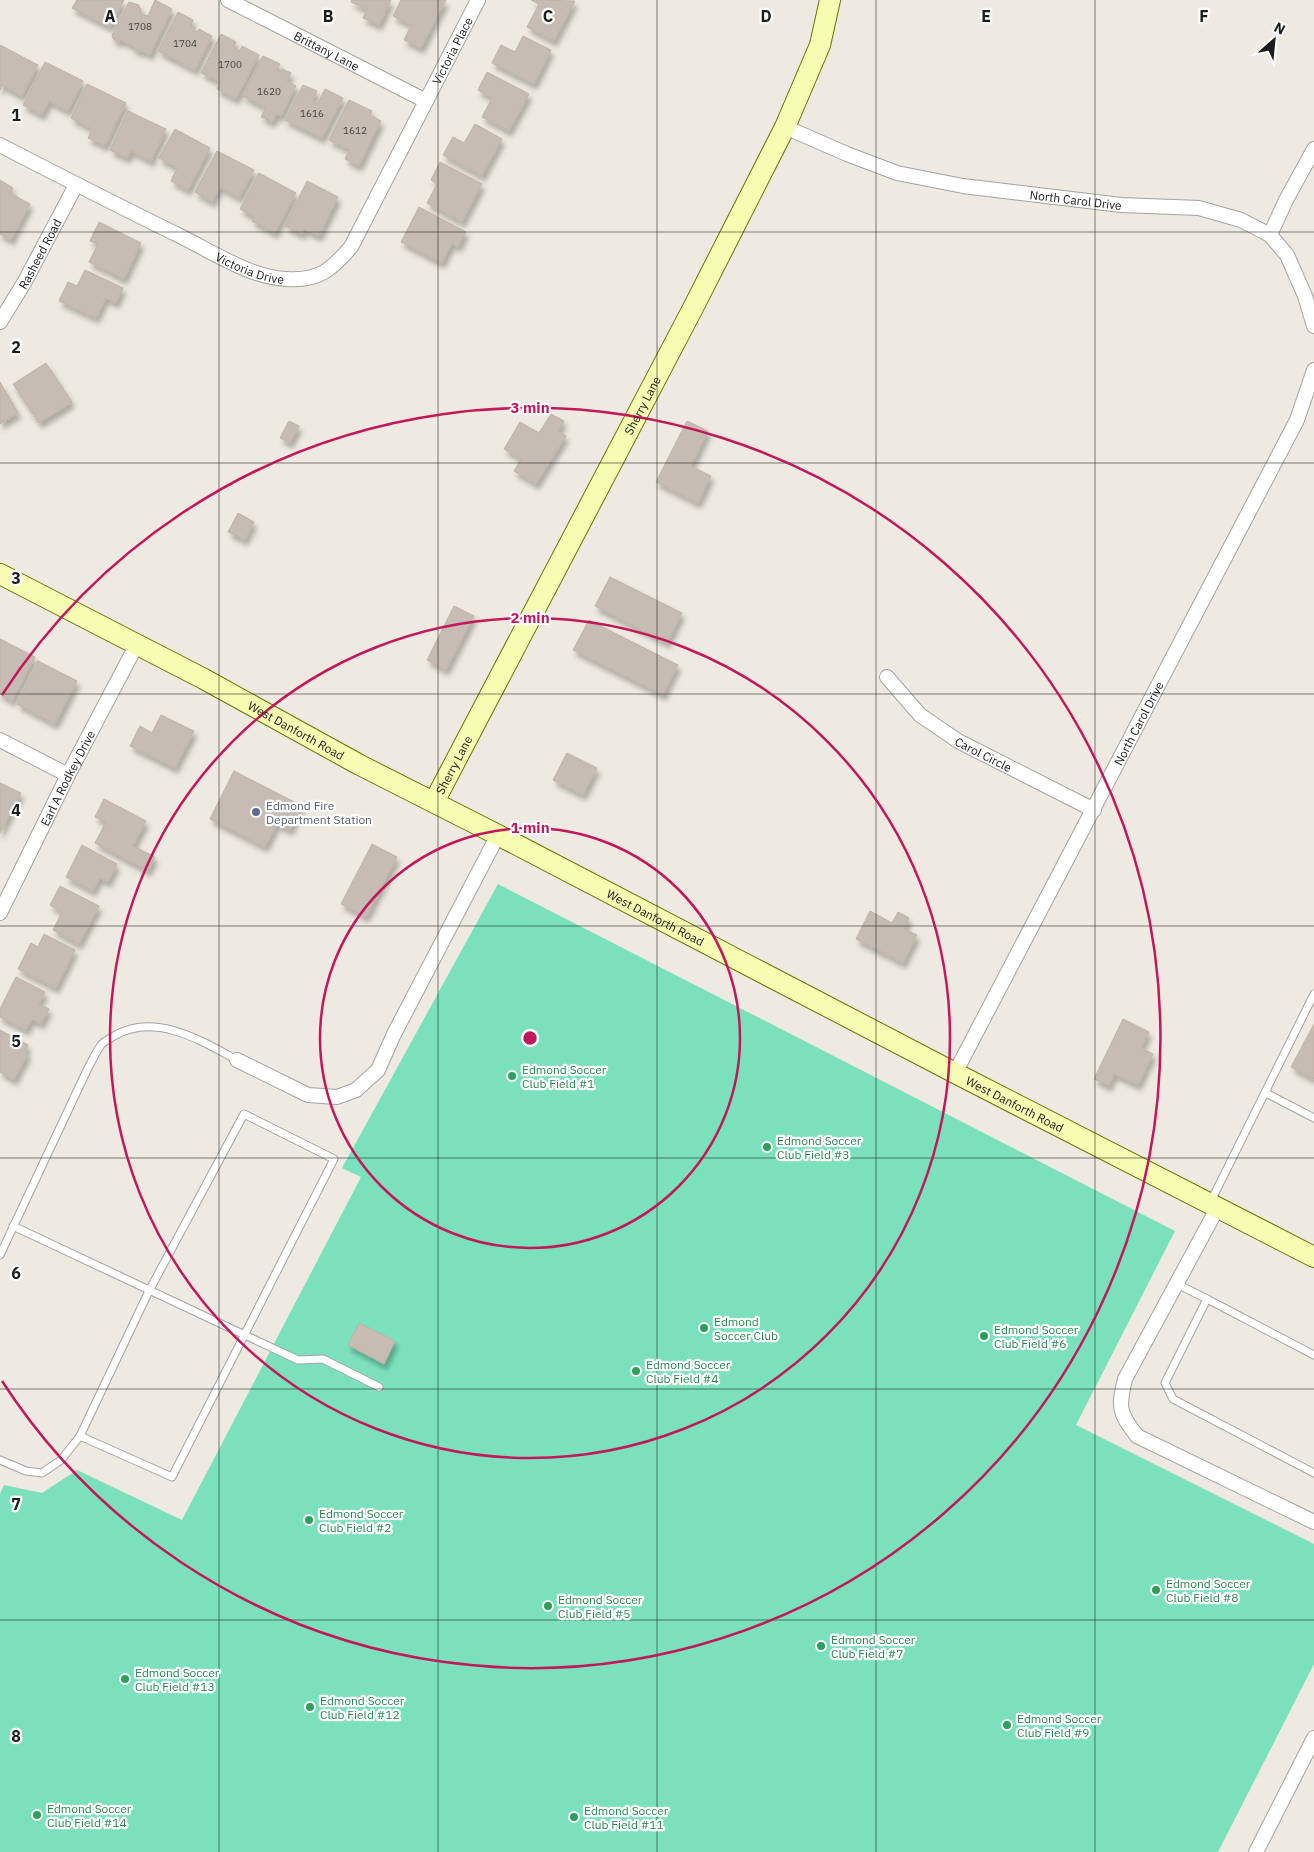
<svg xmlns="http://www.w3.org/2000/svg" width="1314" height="1852" viewBox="0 0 1314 1852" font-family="'IBM Plex Sans',sans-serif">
  <defs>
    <filter id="shadow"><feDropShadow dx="3" dy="5.5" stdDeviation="2.5" flood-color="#0004"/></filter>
  </defs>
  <rect width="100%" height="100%" fill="#eeeae1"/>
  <!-- pitch -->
  <polygon fill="#7be1bc" points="498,884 1175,1231 1076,1425 1314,1544 1314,1664 1218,1852 0,1852 0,1494 4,1485 42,1493 77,1470 182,1520 361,1177 342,1168"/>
  <!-- building -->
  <g fill="#c6bcb4" stroke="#c0b1a3" filter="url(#shadow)">
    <polygon points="77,0 124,0 110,27 72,8"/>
    <polygon points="155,0 172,9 150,55 142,51 138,51 134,49 133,46 121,40 119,42 113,39 112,35 129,2 139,5 139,7 141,9 140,13 148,16"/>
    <polygon points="352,0 391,0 379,25 363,18 368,8 366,9 351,2"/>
    <polygon points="401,0 446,0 421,48 404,40 411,25 393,16"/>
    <polygon points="531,0 575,1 554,41 527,27 539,4"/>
    <polygon points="178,12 193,20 191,26 195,28 194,30 198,32 199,29 212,36 195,70 158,51"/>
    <polygon points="221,34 236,42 234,47 240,51 242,46 259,55 236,99 217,89 220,82 201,73"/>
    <polygon points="523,36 551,50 534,84 492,63 501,45 515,52"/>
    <polygon points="0,45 38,65 22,96 2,85 0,90"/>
    <polygon points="263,56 280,64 277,70 281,72 282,69 291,73 287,81 296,86 281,116 277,114 272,122 261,117 266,108 243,96"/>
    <polygon points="45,62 83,81 68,111 49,101 42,115 23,105"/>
    <polygon points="487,72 529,94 509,131 482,117 492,98 478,90"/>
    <polygon points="87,84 126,103 105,146 88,138 92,129 71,118"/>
    <polygon points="303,85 317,91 313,100 316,101 315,104 317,105 325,89 343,98 322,138 285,120"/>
    <polygon points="349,100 372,111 370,115 381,121 359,166 345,159 349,150 329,140"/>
    <polygon points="128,111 166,129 151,161 131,151 127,158 110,150"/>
    <polygon points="475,124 502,139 482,176 443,155 453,137 464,143"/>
    <polygon points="175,129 210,148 188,190 171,181 177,168 159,158"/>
    <polygon points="217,151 254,170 239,198 220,187 212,202 195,192"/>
    <polygon points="440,162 482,184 462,222 427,203 437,184 431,180"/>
    <polygon points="259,173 296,193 275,233 252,221 254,217 240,209"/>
    <polygon points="0,180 13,188 10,193 30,204 11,240 0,234"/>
    <polygon points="307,181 338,197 319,236 304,229 302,234 285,226"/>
    <polygon points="419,207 466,232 458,247 452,243 442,263 401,242"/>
    <polygon points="99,222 141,243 124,279 89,262 98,244 90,241"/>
    <polygon points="85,270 123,288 116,303 106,298 96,318 59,301 68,282 77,286"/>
    <polygon points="46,363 72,402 39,423 13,384"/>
    <polygon points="0,382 18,413 0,424"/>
    <polygon points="551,414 564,421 558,431 566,436 536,484 514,471 521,459 504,449 520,422 539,433"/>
    <polygon points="289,421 299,426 290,443 280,438"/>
    <polygon points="687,421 708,431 691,466 711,476 698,503 656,482"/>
    <polygon points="238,513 254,522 245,540 228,532"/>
    <polygon points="610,577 682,613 667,643 595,606"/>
    <polygon points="454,606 474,616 446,670 427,660"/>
    <polygon points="589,620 678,665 663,695 573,650"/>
    <polygon points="0,639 35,657 12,701 0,694"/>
    <polygon points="38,661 77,681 55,724 17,704"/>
    <polygon points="161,715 194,731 175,768 130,746 140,726 152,733"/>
    <polygon points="567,753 597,768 583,795 553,780"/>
    <polygon points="234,771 302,806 290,830 277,824 265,847 210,819"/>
    <polygon points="0,783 21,793 0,833"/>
    <polygon points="104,799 146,821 133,846 155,857 148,871 95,843 106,822 95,817"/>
    <polygon points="372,844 397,857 366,917 341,904"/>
    <polygon points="82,845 117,864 108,882 100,878 93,891 66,877"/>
    <polygon points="60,886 99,906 79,944 53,930 62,912 50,905"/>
    <polygon points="870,911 892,923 898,912 909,918 904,929 917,935 903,963 856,939"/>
    <polygon points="44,934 75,950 56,988 18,969 31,943 38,947"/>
    <polygon points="16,977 45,992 39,1004 49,1009 41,1024 32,1019 26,1030 0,1017 0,1009"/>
    <polygon points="1123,1019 1149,1032 1141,1048 1153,1054 1138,1085 1114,1074 1109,1086 1094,1079"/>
    <polygon points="1314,1024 1314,1079 1291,1067"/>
    <polygon points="0,1030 28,1045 25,1052 28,1054 14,1080 0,1072"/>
    <polygon points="359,1323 395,1341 384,1364 348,1345"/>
  </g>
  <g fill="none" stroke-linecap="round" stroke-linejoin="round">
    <!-- lane casing -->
    <g stroke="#a3a3a3" stroke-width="9">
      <g id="lane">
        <polyline points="1266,1093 1314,1118"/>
        <polygon points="244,1114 334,1159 172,1477 80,1436 149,1291"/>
        <polyline points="1210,1203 1314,994"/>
        <polyline points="13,1226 298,1360 323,1359 379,1387"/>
        <path d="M 0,1255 L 88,1068 C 92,1061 96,1052 101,1045 C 104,1041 110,1039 114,1036 C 155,1012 200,1040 237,1060"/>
        <polyline points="1177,1284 1207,1299 1165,1383 1173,1399 1314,1473"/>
        <polyline points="1207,1299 1314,1355"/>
        <polyline points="0,1460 26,1471 42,1473 61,1460 80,1436"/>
      </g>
    </g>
    <!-- street casing -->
    <g stroke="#a3a3a3" stroke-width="16">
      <g id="street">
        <path id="s1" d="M 228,0 L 426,101"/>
        <path id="s2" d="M 785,127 L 847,154 L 897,173 L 963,186 L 1121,205 L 1199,208 L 1241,220 L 1270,235 L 1287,255 L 1305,296 L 1314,326"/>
        <path id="s3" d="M 0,145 C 60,176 121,207 182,237 C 214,253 252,278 287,279 C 319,281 331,270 351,247 L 478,0"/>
        <polyline points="1270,235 1286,200 1314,149"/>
        <path id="s4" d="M 0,322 L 24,283 L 76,185"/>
        <path id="s5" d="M 887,677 L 920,715 L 958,741 L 1094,810"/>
        <polyline points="0,740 68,775"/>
        <path id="s6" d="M 0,913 L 68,775 L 137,644"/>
        <polyline points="237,1060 308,1095 337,1097 356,1090 378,1070 394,1034 498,835"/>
        <path id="s7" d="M 955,1073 L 1297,420 L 1314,370"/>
        <path d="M 1218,1207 L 1125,1379 C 1118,1408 1119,1413 1137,1436 L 1314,1522"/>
        <polyline points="1256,1852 1314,1738"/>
      </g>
    </g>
    <!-- secondary casing -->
    <g stroke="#667600" stroke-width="22">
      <g id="secondary">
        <path id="s8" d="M 0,574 L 204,679 L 358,764 L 498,835 L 955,1073 L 1314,1257"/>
        <path id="s9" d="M 434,802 L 693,308 L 785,127 L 820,45 L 830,0"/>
      </g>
    </g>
    <!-- lane -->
    <use href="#lane" stroke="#fff" stroke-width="7"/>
    <!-- street -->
    <use href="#street" stroke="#fff" stroke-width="14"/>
    <!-- secondary -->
    <use href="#secondary" stroke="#f6fcb1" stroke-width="20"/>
  </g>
  <!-- grid -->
  <path fill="none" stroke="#1c1c1c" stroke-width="1" stroke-opacity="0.55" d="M 219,0 L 219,1852M 438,0 L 438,1852M 657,0 L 657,1852M 876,0 L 876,1852M 1095,0 L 1095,1852M 0,232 L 1314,232M 0,463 L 1314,463M 0,694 L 1314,694M 0,926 L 1314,926M 0,1158 L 1314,1158M 0,1389 L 1314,1389M 0,1620 L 1314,1620"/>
  <!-- distance rings -->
  <g fill="none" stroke="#c2185b" stroke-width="2.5">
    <circle cx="530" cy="1038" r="210"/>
    <circle cx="530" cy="1038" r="420"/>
    <path d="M2 695A630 630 0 1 1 2 1381"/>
  </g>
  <!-- markers -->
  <circle fill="#5c6f8a" stroke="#fff" stroke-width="2" cx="256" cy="812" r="5"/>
  <g fill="#2e9e5b" stroke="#fff" stroke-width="2">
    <circle cx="512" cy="1076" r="5"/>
    <circle cx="767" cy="1147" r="5"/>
    <circle cx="704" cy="1328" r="5"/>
    <circle cx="984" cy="1336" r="5"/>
    <circle cx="636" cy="1371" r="5"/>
    <circle cx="309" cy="1520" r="5"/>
    <circle cx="1156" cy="1590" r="5"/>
    <circle cx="548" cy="1606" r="5"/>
    <circle cx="821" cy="1646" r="5"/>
    <circle cx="125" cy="1679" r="5"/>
    <circle cx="310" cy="1707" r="5"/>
    <circle cx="1007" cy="1725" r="5"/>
    <circle cx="37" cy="1815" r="5"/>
    <circle cx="574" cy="1817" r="5"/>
  </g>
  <g text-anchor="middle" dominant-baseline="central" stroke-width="4.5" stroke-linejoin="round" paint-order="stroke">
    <!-- number labels -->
    <g font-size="10" fill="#464442">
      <text x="140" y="26">1708</text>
      <text x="185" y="43">1704</text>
      <text x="230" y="64">1700</text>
      <text x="269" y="91">1620</text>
      <text x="312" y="113">1616</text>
      <text x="355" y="130">1612</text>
    </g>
    <!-- street labels -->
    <g font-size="12" fill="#1c1c1c" stroke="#fff">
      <text stroke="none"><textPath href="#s1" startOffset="111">Brittany Lane</textPath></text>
      <text stroke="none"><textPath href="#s3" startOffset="614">Victoria Place</textPath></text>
      <text stroke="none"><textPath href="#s2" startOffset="302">North Carol Drive</textPath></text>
      <text stroke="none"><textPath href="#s4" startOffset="79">Rasheed Road</textPath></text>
      <text stroke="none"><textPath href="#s3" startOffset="279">Victoria Drive</textPath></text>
      <text stroke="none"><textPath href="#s9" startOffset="448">Sherry Lane</textPath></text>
      <text stroke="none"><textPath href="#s7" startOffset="395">North Carol Drive</textPath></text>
      <text stroke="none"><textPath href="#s8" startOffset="335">West Danforth Road</textPath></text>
      <text stroke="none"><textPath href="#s5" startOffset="125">Carol Circle</textPath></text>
      <text stroke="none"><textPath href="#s9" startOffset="42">Sherry Lane</textPath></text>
      <text stroke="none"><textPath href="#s6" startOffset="151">Earl A Rodkey Drive</textPath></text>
      <text stroke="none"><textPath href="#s8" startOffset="740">West Danforth Road</textPath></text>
      <text stroke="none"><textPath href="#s8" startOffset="1145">West Danforth Road</textPath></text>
    </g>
    <!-- service labels -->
    <g font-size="12" fill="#4e5e75" stroke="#fff" text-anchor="start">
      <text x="266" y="805">Edmond Fire<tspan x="266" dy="14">Department Station</tspan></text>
    </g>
    <!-- leisure labels -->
    <g font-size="12" fill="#27864d" stroke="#fff" text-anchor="start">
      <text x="522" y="1069">Edmond Soccer<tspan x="522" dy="14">Club Field #1</tspan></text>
      <text x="777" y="1140">Edmond Soccer<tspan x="777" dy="14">Club Field #3</tspan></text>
      <text x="714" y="1321">Edmond<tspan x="714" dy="14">Soccer Club</tspan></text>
      <text x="994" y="1329">Edmond Soccer<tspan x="994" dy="14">Club Field #6</tspan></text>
      <text x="646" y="1364">Edmond Soccer<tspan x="646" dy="14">Club Field #4</tspan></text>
      <text x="319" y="1513">Edmond Soccer<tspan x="319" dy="14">Club Field #2</tspan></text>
      <text x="1166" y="1583">Edmond Soccer<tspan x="1166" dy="14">Club Field #8</tspan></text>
      <text x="558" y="1599">Edmond Soccer<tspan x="558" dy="14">Club Field #5</tspan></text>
      <text x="831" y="1639">Edmond Soccer<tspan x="831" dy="14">Club Field #7</tspan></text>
      <text x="135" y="1672">Edmond Soccer<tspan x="135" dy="14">Club Field #13</tspan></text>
      <text x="320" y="1700">Edmond Soccer<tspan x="320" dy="14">Club Field #12</tspan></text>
      <text x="1017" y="1718">Edmond Soccer<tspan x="1017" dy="14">Club Field #9</tspan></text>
      <text x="47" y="1808">Edmond Soccer<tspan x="47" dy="14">Club Field #14</tspan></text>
      <text x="584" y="1810">Edmond Soccer<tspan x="584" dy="14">Club Field #11</tspan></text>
    </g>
  </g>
  <g font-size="16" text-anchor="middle" font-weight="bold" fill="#1c1c1c" stroke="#fff" stroke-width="4.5" stroke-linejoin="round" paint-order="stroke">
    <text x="110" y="22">A</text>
    <text x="328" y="22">B</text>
    <text x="548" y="22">C</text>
    <text x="766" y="22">D</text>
    <text x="986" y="22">E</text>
    <text x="1204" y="22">F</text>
    <text x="16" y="121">1</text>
    <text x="16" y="353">2</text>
    <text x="16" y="584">3</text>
    <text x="16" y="816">4</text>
    <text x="16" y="1047">5</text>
    <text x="16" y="1279">6</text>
    <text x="16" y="1510">7</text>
    <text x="16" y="1742">8</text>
  </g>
  <circle cx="530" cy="1038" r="8" fill="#c2185b" stroke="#fff" stroke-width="2.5"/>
  <g font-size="15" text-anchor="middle" font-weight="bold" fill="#c2185b" stroke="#fff" stroke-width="4.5" stroke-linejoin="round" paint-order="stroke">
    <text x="530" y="413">3 min</text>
    <text x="530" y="623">2 min</text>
    <text x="530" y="833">1 min</text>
  </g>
  <!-- north arrow -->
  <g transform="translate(1274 40) rotate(27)" stroke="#ffffff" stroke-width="4" paint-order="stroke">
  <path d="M0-4L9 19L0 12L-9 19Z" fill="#1c1c1c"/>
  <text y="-8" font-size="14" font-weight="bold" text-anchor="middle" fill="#1c1c1c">N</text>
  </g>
</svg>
